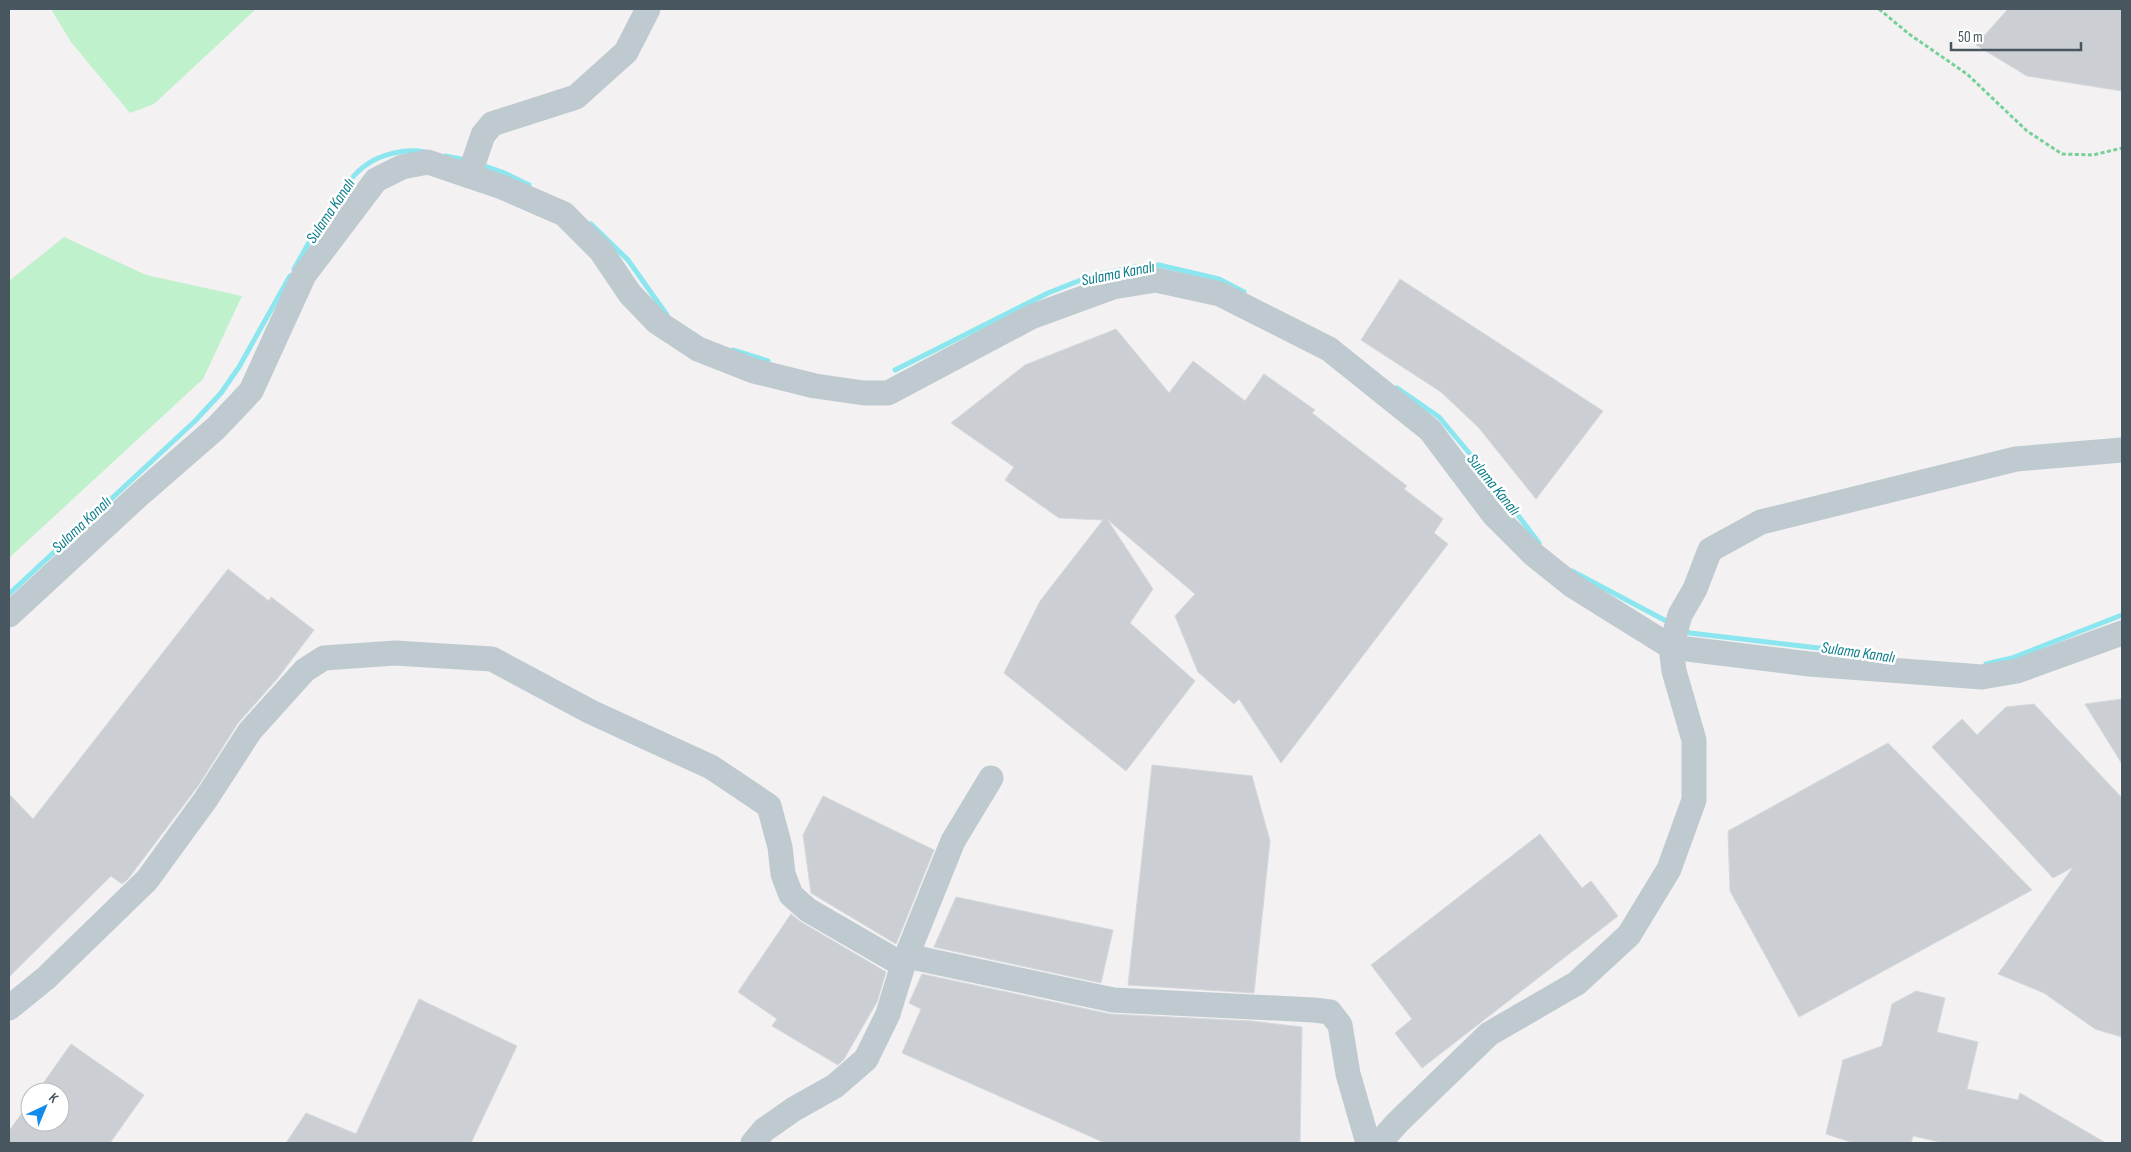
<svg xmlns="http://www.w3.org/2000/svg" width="2131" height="1152" viewBox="0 0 2131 1152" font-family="'Sofia Sans Condensed',sans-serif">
  <rect width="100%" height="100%" fill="#f3f1f1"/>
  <!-- green -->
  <g fill="#bff1cc">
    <polygon points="51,9 256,9 154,104 130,113 71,42"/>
    <polygon points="64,237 146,275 242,296 203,379 9,558 9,281"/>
  </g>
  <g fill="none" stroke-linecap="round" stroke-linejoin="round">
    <!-- stream -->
    <g stroke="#8be6ef" stroke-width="5">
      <polyline points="445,156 466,160"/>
      <polyline points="479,164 502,172 529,185"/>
      <polyline points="591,224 628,260 667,315"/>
      <path d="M 294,269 C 309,243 342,181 366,165 C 381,154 407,148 425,152"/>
      <polyline points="733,350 768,361"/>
      <polyline points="895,370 1048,293 1091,276 1135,267 1159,265 1219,279 1244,292"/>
      <polyline points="1397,388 1439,417 1486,473 1539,543"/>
      <polyline points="1572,571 1670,623"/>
      <polyline points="9,594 195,421 221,393 239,367 290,276"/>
      <polyline points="1682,629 1690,633 1853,652 1894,658"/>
      <polyline points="1986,664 2012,658 2122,615"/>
    </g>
  </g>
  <!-- building -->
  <g fill="#cbcfd3" stroke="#d5d8dc">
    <polygon points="2008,9 2122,9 2122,91 2027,76 1976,45"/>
    <polygon points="1400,279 1603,411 1536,499 1479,428 1441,392 1361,340"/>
    <polygon points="1116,329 1169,393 1193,361 1245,401 1264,374 1315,410 1312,413 1407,486 1404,489 1443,519 1434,533 1448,544 1281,763 1239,699 1234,704 1198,672 1175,616 1195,594 1107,519 1153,589 1130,623 1195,681 1126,771 1004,673 1040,601 1103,520 1059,518 1005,480 1014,467 951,423 1025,365"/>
    <polygon points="228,569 269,601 271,597 314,630 277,679 238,723 198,786 128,879 122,884 111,876 9,977 9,794 33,819"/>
    <polygon points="2122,699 2122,764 2085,704"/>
    <polygon points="2034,704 2122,798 2122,1037 2095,1029 2044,993 1998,974 2073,867 2053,878 1932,747 1962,719 1977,735 2006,707"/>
    <polygon points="1888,743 2032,890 1799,1017 1730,891 1728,831"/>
    <polygon points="1152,765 1252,776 1270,841 1254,993 1128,985"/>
    <polygon points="823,796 934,850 896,944 811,893 803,835"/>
    <polygon points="1540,834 1582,888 1591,881 1618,916 1422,1068 1395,1033 1412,1019 1371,965"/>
    <polygon points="956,897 1113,930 1101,983 934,947"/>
    <polygon points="791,914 801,922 886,972 877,1002 844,1059 838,1065 772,1026 777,1019 738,992"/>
    <polygon points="922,974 1110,1014 1251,1021 1302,1027 1300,1143 1105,1143 902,1053 921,1009 909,1003"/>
    <polygon points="1916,991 1945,998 1937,1032 1978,1042 1967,1089 2018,1100 2020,1093 2106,1143 1944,1143 1913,1136 1911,1143 1854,1143 1826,1134 1843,1060 1882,1046 1892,1004"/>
    <polygon points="419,999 517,1046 471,1143 286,1143 306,1113 356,1134"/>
    <polygon points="71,1044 144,1095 110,1143 9,1143 9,1131 30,1102 30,1122 60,1122 60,1092 37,1092"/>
  </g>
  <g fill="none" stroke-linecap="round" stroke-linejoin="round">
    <!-- path -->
    <polyline stroke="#76d199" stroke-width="3" stroke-dasharray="4 2.5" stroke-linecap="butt" points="1879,9 1909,34 1967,74 2027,131 2062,154 2093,155 2122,148"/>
    <!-- minor -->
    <g stroke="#becad0" stroke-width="25">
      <polyline points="469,176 483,135 492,124 576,97 626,52 648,9"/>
      <polyline points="9,615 139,495 216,428 251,391 304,275 376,180 402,167 428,162 502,187 564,214 601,251 630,294 657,322 698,349 754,371 815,386 864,393 888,393 1031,317 1113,287 1156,280 1220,294 1329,349 1430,430 1494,515 1533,554 1573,586 1671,647 1809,664 1982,677 2017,671 2122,633"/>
      <polyline points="907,956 1113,1000 1314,1010 1330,1012 1340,1025 1348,1074 1368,1143"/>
      <polyline points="9,1008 46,978 147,880 206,799 250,731 305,670 324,658 395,653 492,659 591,712 711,767 769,806 780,847 783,874 791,895 808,910 903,965"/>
      <polyline points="753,1143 764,1130 794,1109 835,1086 866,1059 888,1014 903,965 953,841 991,778"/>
      <polyline points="1379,1143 1398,1122 1489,1034 1577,983 1629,935 1669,869 1694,800 1694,740 1674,671 1671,647 1680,615 1695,589 1710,550 1761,522 2016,459 2122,450"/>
    </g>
  </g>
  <g text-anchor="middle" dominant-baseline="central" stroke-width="5" stroke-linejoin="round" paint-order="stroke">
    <!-- water labels -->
    <g font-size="16" font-style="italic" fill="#0a7e8a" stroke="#fff">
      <text transform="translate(331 211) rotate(-56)">Sulama Kanalı</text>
      <text transform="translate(1118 274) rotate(-11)">Sulama Kanalı</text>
      <text transform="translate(1493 485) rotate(51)">Sulama Kanalı</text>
      <text transform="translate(82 525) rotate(-43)">Sulama Kanalı</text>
      <text transform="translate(1858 653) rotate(8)">Sulama Kanalı</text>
    </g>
  </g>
  <!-- border -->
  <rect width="2131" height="1152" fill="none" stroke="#48575f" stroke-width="20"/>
  <!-- north arrow -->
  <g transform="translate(45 1107) rotate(44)"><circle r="24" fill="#ffffff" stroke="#b6bcbf"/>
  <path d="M0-4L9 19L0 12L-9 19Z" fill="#138beb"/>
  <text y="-8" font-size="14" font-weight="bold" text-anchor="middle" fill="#48575f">K</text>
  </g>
  <!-- scale -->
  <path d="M1951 42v8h130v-8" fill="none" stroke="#48575f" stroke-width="2.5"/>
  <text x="1958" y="42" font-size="15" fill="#48575f" stroke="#ffffff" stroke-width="4" paint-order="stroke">50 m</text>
</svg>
